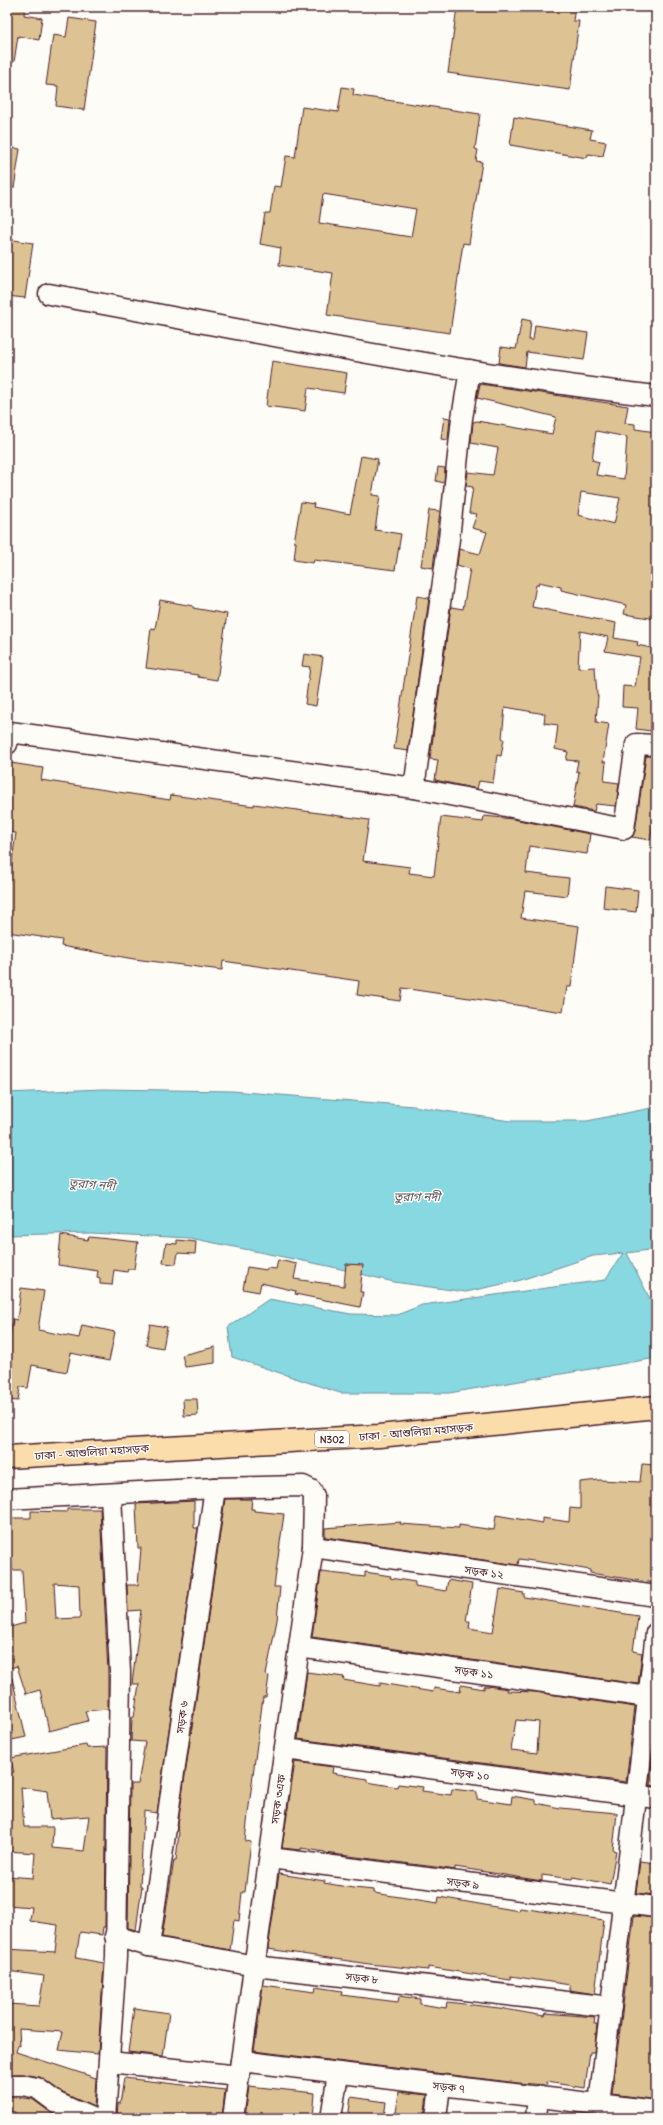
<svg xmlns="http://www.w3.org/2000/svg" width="663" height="2125" viewBox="0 0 663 2125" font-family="Delius,'Noto Sans Bengali',sans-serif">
  <rect width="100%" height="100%" fill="#fdfcf7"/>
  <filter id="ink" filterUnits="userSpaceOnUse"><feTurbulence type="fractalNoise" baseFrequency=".025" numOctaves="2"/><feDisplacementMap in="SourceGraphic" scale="8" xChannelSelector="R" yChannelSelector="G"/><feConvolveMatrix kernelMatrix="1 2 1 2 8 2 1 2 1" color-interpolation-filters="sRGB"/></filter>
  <g filter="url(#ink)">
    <!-- water -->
    <polygon fill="#87d8e1" stroke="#6f8e98" points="102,1089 232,1091 413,1106 510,1121 587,1121 656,1107 656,1249 627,1253 656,1311 656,1358 449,1393 340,1393 232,1357 228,1327 269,1299 351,1314 397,1315 422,1305 605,1280 623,1253 593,1256 521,1280 466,1292 394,1282 328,1266 190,1238 91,1233 7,1235 7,1093"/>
    <!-- building -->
    <g fill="#ddc393" stroke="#4a1f2b" fill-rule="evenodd">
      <polygon points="7,7 25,7 24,15 42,18 39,40 18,36 14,62 7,62"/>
      <polygon points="457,7 575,7 573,21 579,21 570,90 448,73"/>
      <polygon points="69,18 96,22 84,110 56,106 58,86 46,85 53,35 66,37"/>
      <path d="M 342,87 L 354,89 L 353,95 L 480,114 L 475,149 L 478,150 L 476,161 L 482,162 L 469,244 L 463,243 L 450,333 L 327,315 L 333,273 L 279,265 L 281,248 L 260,244 L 265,213 L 270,213 L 274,186 L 281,187 L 286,156 L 295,157 L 302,107 L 338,112 ZM 323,194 L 416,209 L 411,237 L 319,223 Z"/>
      <polygon points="514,117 592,130 590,139 606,142 603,156 588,154 587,158 510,145"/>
      <polygon points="7,147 20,149 14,188 7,187"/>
      <polygon points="7,239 33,243 25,298 7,296"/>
      <polygon points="522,319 531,321 529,340 533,340 535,325 588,333 584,360 527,352 525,367 499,363 501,347 516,349"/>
      <polygon points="272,361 347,373 344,393 308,388 305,411 266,406"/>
      <path d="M 480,384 L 628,406 L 625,423 L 635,424 L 635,429 L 656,432 L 656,619 L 624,614 L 626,605 L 561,590 L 561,587 L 539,582 L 538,585 L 536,585 L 532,607 L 616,623 L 614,638 L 638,642 L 637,645 L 656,649 L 656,703 L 651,731 L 636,729 L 638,708 L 622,707 L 623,686 L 635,687 L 640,657 L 605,651 L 608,637 L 580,631 L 578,668 L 595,667 L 597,695 L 598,696 L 596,722 L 609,724 L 603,762 L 606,762 L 604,781 L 619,783 L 616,806 L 596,804 L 594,811 L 573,807 L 579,772 L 576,771 L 578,761 L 566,760 L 568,752 L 555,749 L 558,725 L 544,723 L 545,714 L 505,707 L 502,738 L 504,739 L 501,756 L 497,755 L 493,783 L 479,781 L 477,789 L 435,780 L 438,760 L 430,759 L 451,607 L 463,609 L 470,569 L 457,565 L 459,549 L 480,554 L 487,532 L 472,528 L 477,514 L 469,513 L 473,487 L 466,486 L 468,472 L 493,475 L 498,448 L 471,443 L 473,422 L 477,421 L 552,434 L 556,417 L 477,398 ZM 596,431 L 627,437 L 624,479 L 596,475 L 599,462 L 592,460 ZM 581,492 L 620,498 L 614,524 L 578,515 Z"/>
      <polygon points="444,417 450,418 448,440 441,439"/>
      <polygon points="361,456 378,459 372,495 380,496 375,530 401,534 395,570 314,560 313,563 294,560 296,542 294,542 301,502 314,504 313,507 350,514"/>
      <polygon points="438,467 445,468 444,483 436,481"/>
      <polygon points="429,510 440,511 433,568 421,566"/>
      <polygon points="417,596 429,598 408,751 394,749"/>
      <polygon points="160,600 193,606 193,608 227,614 217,680 198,677 198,675 146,668 151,628 155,629"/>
      <polygon points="304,654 323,657 316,706 305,704 310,667 302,666"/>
      <polygon points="646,756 656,756 656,808 650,840 632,837 635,831"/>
      <polygon points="11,763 43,768 41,780 170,800 171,795 254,806 254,804 369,820 363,861 410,867 409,873 434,876 441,817 483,822 484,816 513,819 590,834 587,854 529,846 526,873 569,878 567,896 525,891 521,918 579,926 571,987 567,987 563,1012 402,988 400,1001 357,995 359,981 223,961 222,970 134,959 61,946 62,940 7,932 7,895 16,833 7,832 7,791"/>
      <polygon points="605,886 638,890 636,912 603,908"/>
      <polygon points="61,1235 88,1240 89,1237 138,1242 134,1269 128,1269 127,1272 114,1270 112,1285 100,1284 100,1278 97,1277 98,1271 58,1265"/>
      <polygon points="177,1240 196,1242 195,1254 178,1253 176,1264 163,1263 166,1243 177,1244"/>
      <polygon points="278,1260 297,1264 294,1279 344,1286 346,1264 363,1265 360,1292 363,1292 360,1307 295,1294 296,1291 261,1283 259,1292 243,1289 247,1267 267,1270 267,1268 276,1269"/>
      <polygon points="21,1288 44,1291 38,1330 79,1338 82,1325 115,1332 109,1361 71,1353 67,1372 32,1365 28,1388 20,1387 18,1401 7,1400 10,1358 7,1357 7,1338 9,1339 13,1319 17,1320"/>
      <polygon points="150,1324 167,1327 163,1348 146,1345"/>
      <polygon points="215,1347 215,1363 185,1367 182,1355"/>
      <polygon points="183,1399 197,1399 198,1415 184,1416"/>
      <polygon points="642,1464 656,1465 656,1533 653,1550 656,1551 656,1563 654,1583 590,1573 590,1570 561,1565 519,1559 518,1565 325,1537 325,1528 401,1522 400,1524 459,1528 459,1525 494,1530 496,1515 542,1523 542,1518 569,1522 570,1508 580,1509 580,1482 599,1480 640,1482"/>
      <polygon points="225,1499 252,1499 251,1509 254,1509 254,1511 284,1514 274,1587 280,1587 277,1620 266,1675 269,1676 266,1697 263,1697 248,1814 245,1841 251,1842 248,1866 245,1892 242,1892 239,1921 234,1920 230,1950 162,1937 174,1860 176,1860 179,1832 177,1831"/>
      <polygon points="194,1501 194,1528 198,1528 157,1813 144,1811 140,1886 142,1886 136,1930 128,1928 130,1784 138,1784 145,1742 131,1741 132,1717 134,1717 139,1684 132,1684 141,1610 128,1611 127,1585 138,1585 141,1548 138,1548 136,1504"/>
      <path d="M 67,1509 L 100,1509 L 108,1672 L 108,1709 L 85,1711 L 88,1721 L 49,1731 L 40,1690 L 26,1694 L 17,1666 L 7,1669 L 7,1628 L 25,1623 L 22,1570 L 7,1570 L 7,1518 L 31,1518 L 31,1511 L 67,1512 ZM 54,1583 L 79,1585 L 80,1618 L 56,1619 Z"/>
      <polygon points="321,1572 365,1577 365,1572 391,1576 390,1578 415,1582 415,1586 446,1591 448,1580 472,1584 466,1621 470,1621 469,1628 493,1632 500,1589 524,1593 524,1597 638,1616 633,1651 642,1653 638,1684 312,1637"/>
      <path d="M 307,1672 L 344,1677 L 343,1680 L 380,1686 L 380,1683 L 433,1692 L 434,1688 L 460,1692 L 461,1685 L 484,1689 L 484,1686 L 487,1686 L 508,1689 L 507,1691 L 535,1692 L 635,1707 L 626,1782 L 298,1739 ZM 516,1720 L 539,1722 L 537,1753 L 511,1750 Z"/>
      <polygon points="12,1678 26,1737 7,1741 7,1679"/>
      <polygon points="656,1729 656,1786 649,1785"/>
      <path d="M 86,1745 L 87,1748 L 107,1747 L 105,1927 L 103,1927 L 102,1935 L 80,1932 L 76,1958 L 104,1963 L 98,2054 L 59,2050 L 63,2032 L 19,2029 L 20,2046 L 18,2045 L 16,2052 L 96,2078 L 94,2107 L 63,2093 L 40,2077 L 24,2074 L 7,2074 L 7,2004 L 39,2006 L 44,1976 L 7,1971 L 7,1949 L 55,1952 L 58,1925 L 30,1921 L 32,1907 L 7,1905 L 7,1876 L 33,1878 L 35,1853 L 7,1851 L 7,1774 L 14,1772 L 10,1758 ZM 21,1787 L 47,1791 L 50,1819 L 89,1816 L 84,1851 L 52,1848 L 53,1827 L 24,1827 Z"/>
      <polygon points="295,1762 333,1767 332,1773 367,1779 367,1782 397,1787 398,1784 423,1787 422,1791 451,1795 452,1789 477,1792 477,1799 511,1804 512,1796 536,1800 536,1803 560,1808 617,1813 613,1850 616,1851 610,1884 573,1877 572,1879 542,1875 542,1881 455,1867 455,1870 443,1868 325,1853 325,1852 301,1848 301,1850 282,1848"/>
      <polygon points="640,1861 656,1863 656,1895 636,1893"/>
      <polygon points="279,1874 325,1881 324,1883 353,1888 374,1890 374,1893 438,1903 439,1897 519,1911 520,1908 604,1920 595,1994 570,1990 570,1985 511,1976 510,1980 428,1967 428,1970 369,1964 268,1949"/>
      <polygon points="634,1916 656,1918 656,2072 652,2099 612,2094"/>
      <polygon points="263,1985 315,1992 316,1987 342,1991 341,1995 398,2002 399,1996 420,1999 420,2004 446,2008 447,2002 499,2008 544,2016 545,2013 595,2017 594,2024 597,2024 594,2052 590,2052 585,2088 547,2082 547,2085 518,2083 254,2051"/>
      <polygon points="134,2008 169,2013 163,2056 128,2052"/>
      <polygon points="124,2078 225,2090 222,2118 117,2118 118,2103 120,2104"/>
      <polygon points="249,2086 315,2093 313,2118 245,2118"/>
      <polygon points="399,2092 427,2095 424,2118 396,2113"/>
      <polygon points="7,2096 32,2099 50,2112 63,2118 14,2118 15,2112 7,2111"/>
      <polygon points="351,2097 386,2102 384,2118 348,2118"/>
    </g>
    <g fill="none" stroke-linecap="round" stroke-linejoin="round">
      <!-- minor casing -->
      <g stroke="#4a1f2b" stroke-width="23">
        <g id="minor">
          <path d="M 49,294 C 251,331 452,373 656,396"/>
          <polyline points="7,744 10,732 414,788 449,539 462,418 470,370"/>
          <polyline points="414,788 624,829 636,744 656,745"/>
          <polyline points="7,1499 215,1488 303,1486 311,1490 314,1496 313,1547 233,2118"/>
          <polyline points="313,1547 656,1596"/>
          <polyline points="299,1647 648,1697"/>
          <polyline points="285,1749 656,1798"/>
          <polyline points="270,1858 656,1907"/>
          <polyline points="115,1936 149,1946 255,1966 611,2007"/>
          <polyline points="149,1946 215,1488"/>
          <polyline points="241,2061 656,2111"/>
          <polyline points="110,2062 239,2076"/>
          <polyline points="7,2085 22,2085 37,2088 57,2103 91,2118"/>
          <polyline points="599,2104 656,1633"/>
          <polyline points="105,2118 116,1957 120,1672 111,1495"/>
          <polyline points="331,2118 338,2073"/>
          <polyline points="436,2118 440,2086"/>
          <polyline points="536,2118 538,2096"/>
        </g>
      </g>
      <!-- highway casing -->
      <g stroke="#4a1f2b" stroke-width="25">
        <polyline id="highway" points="7,1457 379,1436 656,1407"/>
      </g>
      <!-- minor -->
      <use href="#minor" stroke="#fdfcf7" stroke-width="20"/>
      <!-- highway -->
      <use href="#highway" stroke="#faddab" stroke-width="22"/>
    </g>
  </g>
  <g text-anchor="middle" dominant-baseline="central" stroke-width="3" stroke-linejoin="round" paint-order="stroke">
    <!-- shield labels -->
    <rect fill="#fdfcf7" stroke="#806168" stroke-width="1" x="315" y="1431" width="34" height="16" rx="3"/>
    <g font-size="10" font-weight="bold" fill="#4a1f2b">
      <text x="332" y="1439">N302</text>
    </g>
    <!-- street labels -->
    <g font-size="11" fill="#4a1f2b" stroke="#fdfcf7">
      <text transform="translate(416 1432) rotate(-5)">ঢাকা - আশুলিয়া মহাসড়ক</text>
      <text transform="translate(92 1452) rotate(-4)">ঢাকা - আশুলিয়া মহাসড়ক</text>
      <text transform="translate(484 1572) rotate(8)">সড়ক ১২</text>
      <text transform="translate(474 1672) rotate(8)">সড়ক ১১</text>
      <text transform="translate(182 1717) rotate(-82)">সড়ক ৬</text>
      <text transform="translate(470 1774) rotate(8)">সড়ক ১০</text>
      <text transform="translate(278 1799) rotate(-82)">সড়ক ৩এফ</text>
      <text transform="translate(463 1883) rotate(7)">সড়ক ৯</text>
      <text transform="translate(362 1978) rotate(6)">সড়ক ৮</text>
      <text transform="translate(449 2087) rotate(6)">সড়ক ৭</text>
    </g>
    <!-- water labels -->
    <g font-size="12" font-style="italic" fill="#5c5662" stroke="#fdfcf7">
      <text transform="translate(92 1184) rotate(4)">তুরাগ নদী</text>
      <text x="417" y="1196">তুরাগ নদী</text>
    </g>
  </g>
  <!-- margin -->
  <rect width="663" height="2125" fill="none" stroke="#fdfcf7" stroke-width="24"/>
  <rect x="12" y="12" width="639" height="2101" fill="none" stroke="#4a1f2b" stroke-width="1.5" filter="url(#ink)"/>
</svg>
